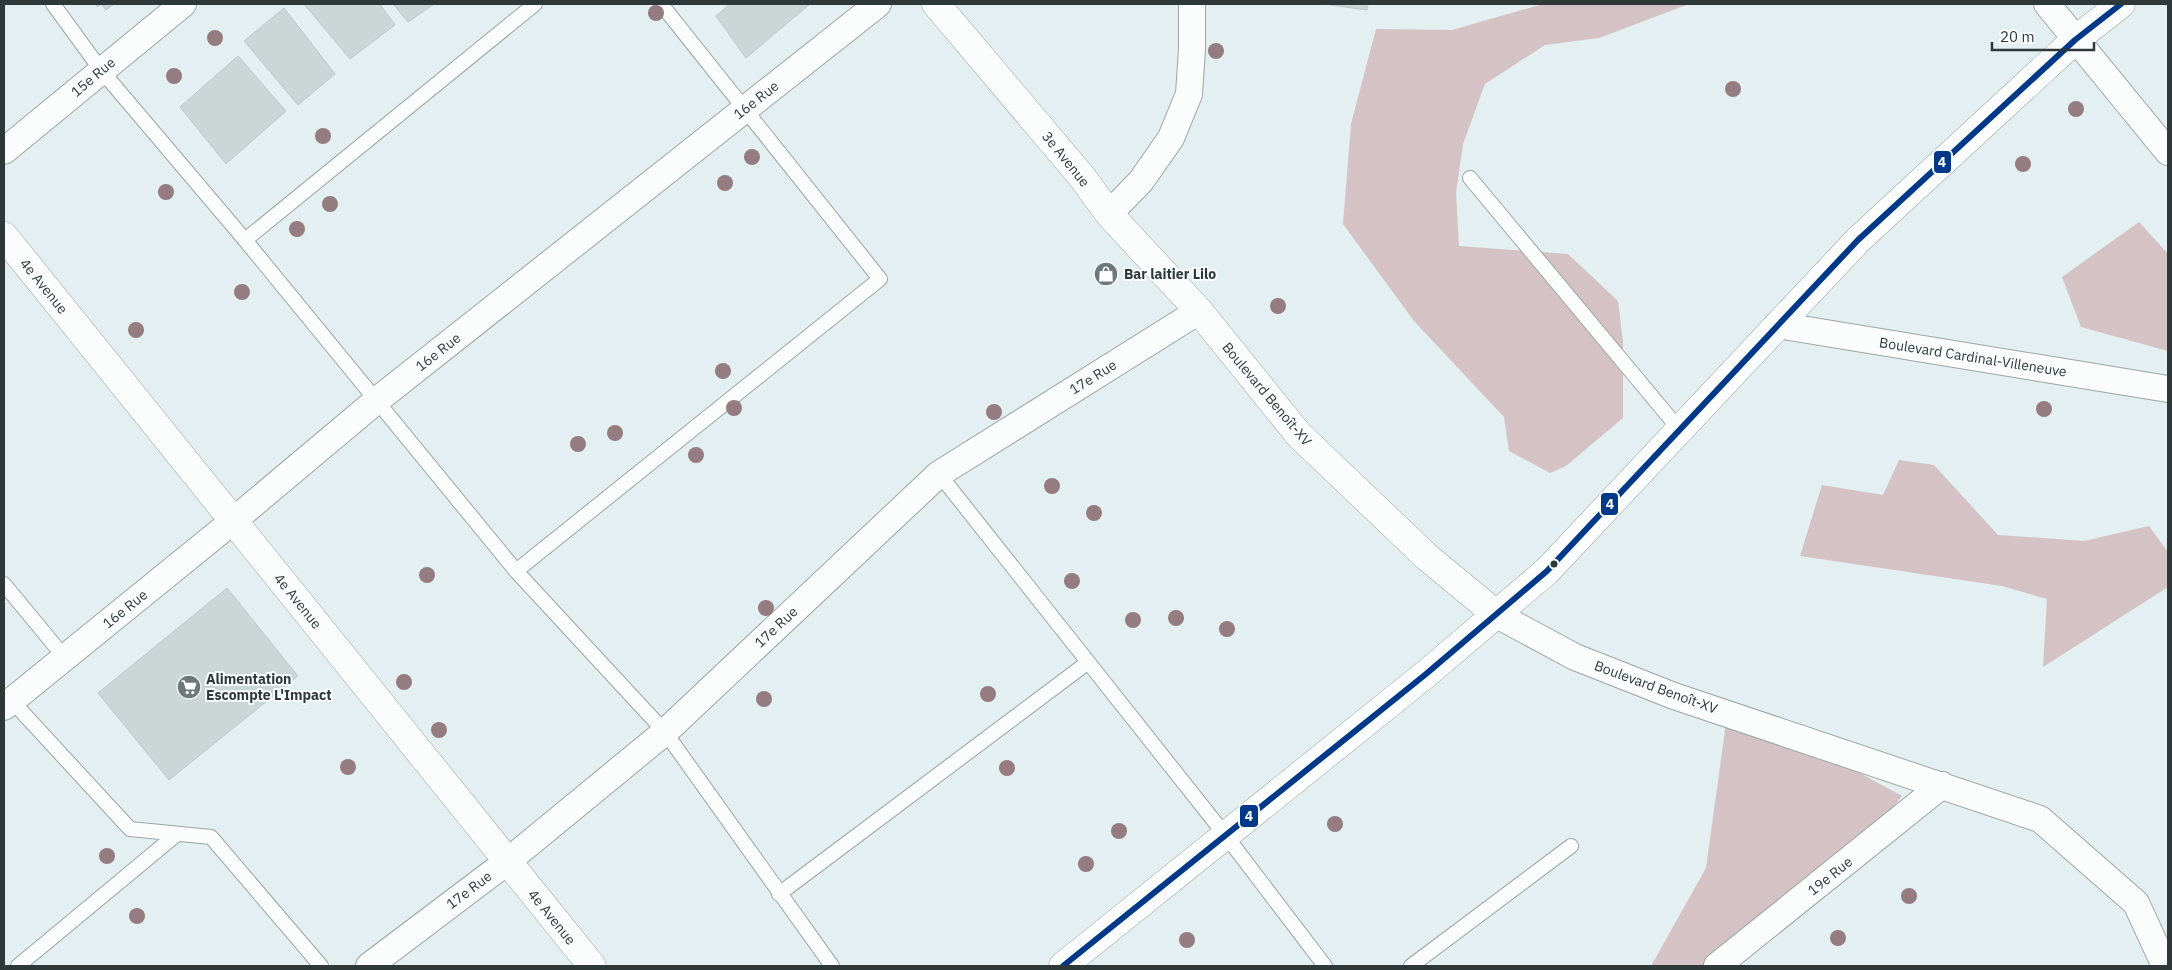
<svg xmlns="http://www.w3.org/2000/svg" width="2172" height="970" viewBox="0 0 2172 970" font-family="'IBM Plex Sans',sans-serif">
  <rect width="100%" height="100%" fill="#e3eff0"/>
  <!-- forest -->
  <g fill="#d4c2c4">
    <polygon points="1543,4 1689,4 1599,38 1545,45 1485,84 1463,144 1456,192 1459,246 1568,254 1618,301 1623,341 1623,418 1566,466 1550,473 1509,451 1504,417 1414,321 1343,224 1351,124 1376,29 1452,30"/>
    <polygon points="2139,222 2168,254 2168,351 2081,327 2062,277"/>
    <polygon points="1899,460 1934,465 1998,535 2084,541 2149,526 2168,552 2168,587 2043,667 2047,599 2002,586 1800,556 1822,485 1883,495"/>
    <polygon points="1727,716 1845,765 1902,796 1871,836 1702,966 1651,966 1706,868"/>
  </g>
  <!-- building -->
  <g fill="#ccd6d6" stroke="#bfc8ca">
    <polygon points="95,4 114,4 106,10 101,4 98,7"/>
    <polygon points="304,4 380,4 395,25 350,59"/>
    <polygon points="393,4 434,4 408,22"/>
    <polygon points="730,4 810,4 746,58 716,16"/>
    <polygon points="1323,4 1368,4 1367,10"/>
    <polygon points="284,8 335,74 298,105 244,41"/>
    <polygon points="238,56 286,111 226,164 180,107"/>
    <polygon points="227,588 298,676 169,780 98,693"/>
  </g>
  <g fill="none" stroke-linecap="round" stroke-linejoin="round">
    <!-- lane casing -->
    <g stroke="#9ca5a6" stroke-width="16">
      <g id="lane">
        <polyline points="53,4 101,70 245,240 516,571 665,732 832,966"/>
        <polyline points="1470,178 1679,429"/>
        <polyline points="245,240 535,4"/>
        <polyline points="939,474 1226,836 1325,966"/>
        <polyline points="516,571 880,279 661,4"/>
        <polyline points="4,584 65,658"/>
        <polyline points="12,701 130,829 211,837 321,966"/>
        <polyline points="779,894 1087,663"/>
        <polyline points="18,966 177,834"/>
        <polyline points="1411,966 1571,846"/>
      </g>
    </g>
    <!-- street casing -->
    <g stroke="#9ca5a6" stroke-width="28">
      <g id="street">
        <polyline points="2047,4 2168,152"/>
        <polyline points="4,151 183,4"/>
        <polyline points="1109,214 1141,181 1171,138 1189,94 1192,49 1192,4"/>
        <polyline points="1777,325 2168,389"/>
        <polyline points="1497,615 1575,657 1674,696 2040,819 2136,903 2165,966"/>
        <polyline points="4,707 233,521 376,401 878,4"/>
        <polyline points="369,966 508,861 665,732 939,474 1199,311"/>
        <polyline points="1717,966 1942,785"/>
      </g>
    </g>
    <!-- secondary casing -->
    <g stroke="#9ca5a6" stroke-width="29">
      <g id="secondary">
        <polyline points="936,4 1082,177 1109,214 1199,311 1299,435 1427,557 1497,615"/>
        <polyline points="4,236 592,966"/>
      </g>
    </g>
    <!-- primary casing -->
    <g stroke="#9ca5a6" stroke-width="29">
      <polyline id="primary" points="1063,966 1426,674 1547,571 1858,240 2075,40 2121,4"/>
    </g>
    <!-- lane -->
    <use href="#lane" stroke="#fbfdfd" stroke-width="14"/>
    <!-- street -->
    <use href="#street" stroke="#fbfdfd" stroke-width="26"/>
    <!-- secondary -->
    <use href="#secondary" stroke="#fbfdfd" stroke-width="28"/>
    <!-- primary -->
    <use href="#primary" stroke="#fbfdfd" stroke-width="28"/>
    <!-- bus-1 casing -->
    <g stroke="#f9fdfe" stroke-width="10">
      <polyline id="bus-1" points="1063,966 1426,674 1547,571 1858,240 2075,40 2121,4"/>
    </g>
    <!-- bus-1 -->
    <use href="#bus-1" stroke="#013888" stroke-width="6"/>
  </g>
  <!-- trees -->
  <g fill="#947c80">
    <circle cx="656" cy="13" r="8"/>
    <circle cx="215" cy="38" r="8"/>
    <circle cx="1216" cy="51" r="8"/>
    <circle cx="174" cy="76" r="8"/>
    <circle cx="1733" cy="89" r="8"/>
    <circle cx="2076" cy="109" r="8"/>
    <circle cx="323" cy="136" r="8"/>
    <circle cx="752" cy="157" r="8"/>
    <circle cx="2023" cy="164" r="8"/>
    <circle cx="725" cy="183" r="8"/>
    <circle cx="166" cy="192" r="8"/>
    <circle cx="330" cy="204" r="8"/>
    <circle cx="297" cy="229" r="8"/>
    <circle cx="242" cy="292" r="8"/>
    <circle cx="1278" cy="306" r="8"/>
    <circle cx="136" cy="330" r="8"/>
    <circle cx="723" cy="371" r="8"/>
    <circle cx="734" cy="408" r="8"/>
    <circle cx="2044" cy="409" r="8"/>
    <circle cx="994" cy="412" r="8"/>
    <circle cx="615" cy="433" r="8"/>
    <circle cx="578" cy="444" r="8"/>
    <circle cx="696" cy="455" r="8"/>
    <circle cx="1052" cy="486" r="8"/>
    <circle cx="1094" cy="513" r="8"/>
    <circle cx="427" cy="575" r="8"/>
    <circle cx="1072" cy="581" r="8"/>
    <circle cx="766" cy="608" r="8"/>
    <circle cx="1176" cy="618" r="8"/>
    <circle cx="1133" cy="620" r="8"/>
    <circle cx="1227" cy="629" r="8"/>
    <circle cx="404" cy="682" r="8"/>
    <circle cx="988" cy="694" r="8"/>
    <circle cx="764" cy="699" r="8"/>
    <circle cx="439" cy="730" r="8"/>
    <circle cx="348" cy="767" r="8"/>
    <circle cx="1007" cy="768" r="8"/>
    <circle cx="1335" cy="824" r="8"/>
    <circle cx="1119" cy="831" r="8"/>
    <circle cx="107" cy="856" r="8"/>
    <circle cx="1086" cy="864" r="8"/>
    <circle cx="1909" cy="896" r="8"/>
    <circle cx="137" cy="916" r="8"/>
    <circle cx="1838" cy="938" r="8"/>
    <circle cx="1187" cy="940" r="8"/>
  </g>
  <!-- icons -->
  <defs>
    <g id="shop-disc" transform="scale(1.25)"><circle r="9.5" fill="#6e7879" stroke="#f9fdfe"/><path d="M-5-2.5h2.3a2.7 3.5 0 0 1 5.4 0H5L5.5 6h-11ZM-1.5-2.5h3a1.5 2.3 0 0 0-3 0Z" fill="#fff"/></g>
    <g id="supermarket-disc" transform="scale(1.25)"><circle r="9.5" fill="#6e7879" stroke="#f9fdfe"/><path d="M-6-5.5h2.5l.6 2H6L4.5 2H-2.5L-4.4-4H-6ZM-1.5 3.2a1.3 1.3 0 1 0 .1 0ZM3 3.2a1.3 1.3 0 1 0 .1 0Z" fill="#fff"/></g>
  </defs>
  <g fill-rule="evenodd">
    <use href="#shop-disc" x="1106" y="274"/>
    <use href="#supermarket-disc" x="189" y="687"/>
  </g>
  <!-- markers -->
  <circle fill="#2f3839" stroke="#f9fdfe" stroke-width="2" cx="1554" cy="564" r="4.5"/>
  <g text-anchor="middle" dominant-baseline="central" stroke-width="4" stroke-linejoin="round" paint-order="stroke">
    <!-- street labels -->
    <g font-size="14" fill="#2f3839" stroke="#f9fdfe">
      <text transform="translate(93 77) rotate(-40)">15e Rue</text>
      <text transform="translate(756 100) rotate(-38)">16e Rue</text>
      <text transform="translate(1066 159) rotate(51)">3e Avenue</text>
      <text transform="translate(44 286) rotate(51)">4e Avenue</text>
      <text transform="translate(438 352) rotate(-38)">16e Rue</text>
      <text transform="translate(1973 357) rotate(9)">Boulevard Cardinal-Villeneuve</text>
      <text transform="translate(1093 377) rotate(-32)">17e Rue</text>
      <text transform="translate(1267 394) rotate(50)">Boulevard Benoît-XV</text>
      <text transform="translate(298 601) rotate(51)">4e Avenue</text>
      <text transform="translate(125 609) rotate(-39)">16e Rue</text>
      <text transform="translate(776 627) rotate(-43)">17e Rue</text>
      <text transform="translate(1656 687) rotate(20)">Boulevard Benoît-XV</text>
      <text transform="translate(1830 876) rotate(-39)">19e Rue</text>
      <text transform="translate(469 890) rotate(-37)">17e Rue</text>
      <text transform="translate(552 917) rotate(51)">4e Avenue</text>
    </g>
    <!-- poi labels -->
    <g font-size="14" font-weight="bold" fill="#2f3839" stroke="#f9fdfe" text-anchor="start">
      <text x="1124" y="274">Bar laitier Lilo</text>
      <text x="206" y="679">Alimentation<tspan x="206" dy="16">Escompte L'Impact</tspan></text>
    </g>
  </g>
  <g stroke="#f9fdfe" stroke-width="2">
    <rect x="1933" y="150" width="19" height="24" rx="5" fill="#013888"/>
    <rect x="1600" y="492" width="19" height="24" rx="5" fill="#013888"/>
    <rect x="1239" y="804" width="20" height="24" rx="5" fill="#013888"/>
  </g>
  <g font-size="14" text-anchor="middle" font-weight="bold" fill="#fff">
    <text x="1942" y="167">4</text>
    <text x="1610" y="509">4</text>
    <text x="1249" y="821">4</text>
  </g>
  <!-- border -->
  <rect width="2172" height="970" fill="none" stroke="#2f3839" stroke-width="10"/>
  <!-- scale -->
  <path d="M1992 42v8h102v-8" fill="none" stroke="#2f3839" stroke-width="2.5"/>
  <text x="2000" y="42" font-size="15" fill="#2f3839" stroke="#f9fdfe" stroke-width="4" paint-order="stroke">20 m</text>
</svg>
